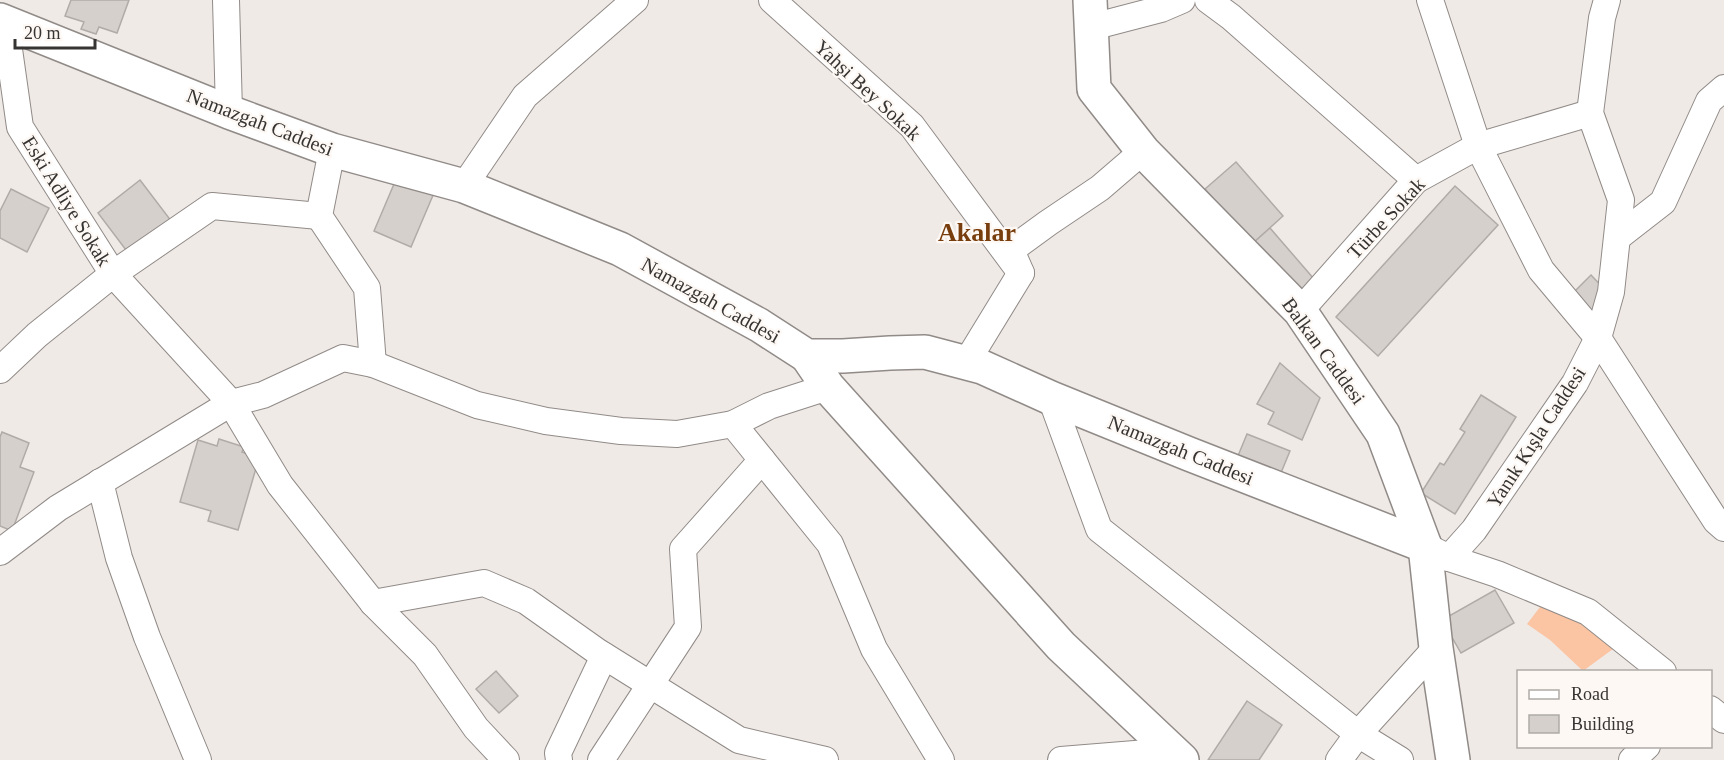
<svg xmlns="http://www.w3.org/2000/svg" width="1724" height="760" viewBox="0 0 1724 760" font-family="Georgia,serif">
  <rect width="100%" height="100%" fill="#f0eae7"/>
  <!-- green -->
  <polygon fill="#fbc5a4" points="1543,603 1592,627 1613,649 1583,671 1550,640 1527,624"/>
  <!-- building -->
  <g fill="#d6d0cd" stroke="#b1aba8" stroke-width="1.5">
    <polygon points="71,0 129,0 117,33 99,27 96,34 81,29 84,22 65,16"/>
    <polygon points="1236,162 1283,216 1252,244 1205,189"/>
    <polygon points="397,177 434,193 411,247 374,231"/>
    <polygon points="140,180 172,222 129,254 98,213"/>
    <polygon points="1455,186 1498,225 1378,356 1336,317"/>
    <polygon points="11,189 49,208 27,252 0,238 0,211"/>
    <polygon points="1270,228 1314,279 1294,298 1252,244"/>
    <polygon points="1591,275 1609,294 1588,320 1568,298"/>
    <polygon points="1280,363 1320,398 1302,440 1268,424 1274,412 1257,404"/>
    <polygon points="1481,395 1516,417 1455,514 1421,493 1440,463 1444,465 1465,432 1460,429"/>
    <polygon points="2,432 29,443 20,467 34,472 12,531 0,526 0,437"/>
    <polygon points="1247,434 1290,451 1278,480 1235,463"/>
    <polygon points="219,439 244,447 242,452 259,458 238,530 208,521 211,511 180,502 198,440 217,446"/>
    <polygon points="1495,590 1514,623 1461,653 1442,620"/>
    <polygon points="496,671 518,696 499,713 476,689"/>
    <polygon points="1247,701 1282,725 1259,760 1208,760"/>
  </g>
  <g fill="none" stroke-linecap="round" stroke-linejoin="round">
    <!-- street casing -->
    <g stroke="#918b88" stroke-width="28">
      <g id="street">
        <polyline points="226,0 229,112"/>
        <polyline points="772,0 912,126 1021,273"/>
        <polyline points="1208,0 1231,17 1416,180"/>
        <polyline points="1430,0 1478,146 1541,270 1598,338 1716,521 1724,528"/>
        <polyline points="5,21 20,127 113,274 231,403 280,485 373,603 425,655 476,728 506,760"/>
        <polyline points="1092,27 1161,9 1182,0"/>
        <polyline points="332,150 319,216 367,288 373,364"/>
        <polyline points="464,186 525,96 635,0"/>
        <polyline points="1618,237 1663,202 1709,101 1724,88"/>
        <polyline points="1300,311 1416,180 1478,146 1590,113"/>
        <polyline points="966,363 1021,273 1011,250 1048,223 1100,188 1143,151"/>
        <polyline points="0,370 37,335 113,274 212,206 319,216"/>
        <polyline points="1051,398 1099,529 1358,734 1400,760"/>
        <polyline points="733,424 830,544 874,649 941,760"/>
        <polyline points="100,482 119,558 147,637 198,760"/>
        <polyline points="1435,551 1449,558 1497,574 1588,612 1663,672"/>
        <polyline points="0,552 58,508 231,403 263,395 343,358 373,364 477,405 546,421 621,431 677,434 733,424 769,406 828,387"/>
        <polyline points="1449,558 1474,530 1575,383 1598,338 1611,292 1621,200 1590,113 1602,18 1607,0"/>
        <polyline points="373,603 484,583 526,601 598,652 739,740 825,760"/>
        <polyline points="1710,709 1724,720"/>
        <polyline points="559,760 558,753 604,656"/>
        <polyline points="601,760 688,627 683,549 762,460"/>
        <polyline points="1061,760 1172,751"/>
        <polyline points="1339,760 1358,734 1436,648"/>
        <polyline points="1632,760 1647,746"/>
      </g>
    </g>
    <!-- secondary casing -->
    <g stroke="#918b88" stroke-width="36">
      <g id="secondary">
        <polyline points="1090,0 1094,89 1143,151 1300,311 1383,434 1425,546 1436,648 1453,760"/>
        <polyline points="0,20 229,112 332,150 464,186 620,249 759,325 807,356 843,356 890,353 925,352 982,367 1051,398 1189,454 1425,546"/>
        <polyline points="807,356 828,387 1061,646 1182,760"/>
      </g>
    </g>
    <!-- street -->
    <use href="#street" stroke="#fff" stroke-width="26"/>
    <!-- secondary -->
    <use href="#secondary" stroke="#fff" stroke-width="33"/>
  </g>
  <g text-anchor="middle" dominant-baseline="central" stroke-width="4.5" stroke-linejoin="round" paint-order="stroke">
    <!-- street labels -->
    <g font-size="20" fill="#373533" stroke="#fdf8f4">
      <text transform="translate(868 90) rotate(43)">Yahşi Bey Sokak</text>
      <text transform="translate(260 122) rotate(21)">Namazgah Caddesi</text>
      <text transform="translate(67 201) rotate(58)">Eski Adliye Sokak</text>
      <text transform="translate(1386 218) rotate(-47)">Türbe Sokak</text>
      <text transform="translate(711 300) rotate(29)">Namazgah Caddesi</text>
      <text transform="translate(1324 351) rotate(54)">Balkan Caddesi</text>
      <text transform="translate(1536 437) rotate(-57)">Yanık Kışla Caddesi</text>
      <text transform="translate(1181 450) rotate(22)">Namazgah Caddesi</text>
    </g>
    <!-- district labels -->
    <g font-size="26" font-weight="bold" fill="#783d0d" stroke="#fdf8f4">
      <text x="977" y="232">Akalar</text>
    </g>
  </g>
  <!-- legend -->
  <rect x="1517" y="670" width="195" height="78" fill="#fdf8f4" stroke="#aeaaa7" stroke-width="1.5"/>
  <rect x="1529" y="690" width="30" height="9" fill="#ffffff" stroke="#aeaaa7" stroke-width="1.5"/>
  <text x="1571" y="700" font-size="18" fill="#373533">Road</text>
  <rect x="1529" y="715" width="30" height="18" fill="#d6d0cd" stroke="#aeaaa7" stroke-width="1.5"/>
  <text x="1571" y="730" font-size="18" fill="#373533">Building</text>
  <!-- scale -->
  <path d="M15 39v9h80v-9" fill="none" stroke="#373533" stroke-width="3"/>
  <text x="24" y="39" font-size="18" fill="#373533" stroke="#fdf8f4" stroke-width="4.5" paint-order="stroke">20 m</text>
</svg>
